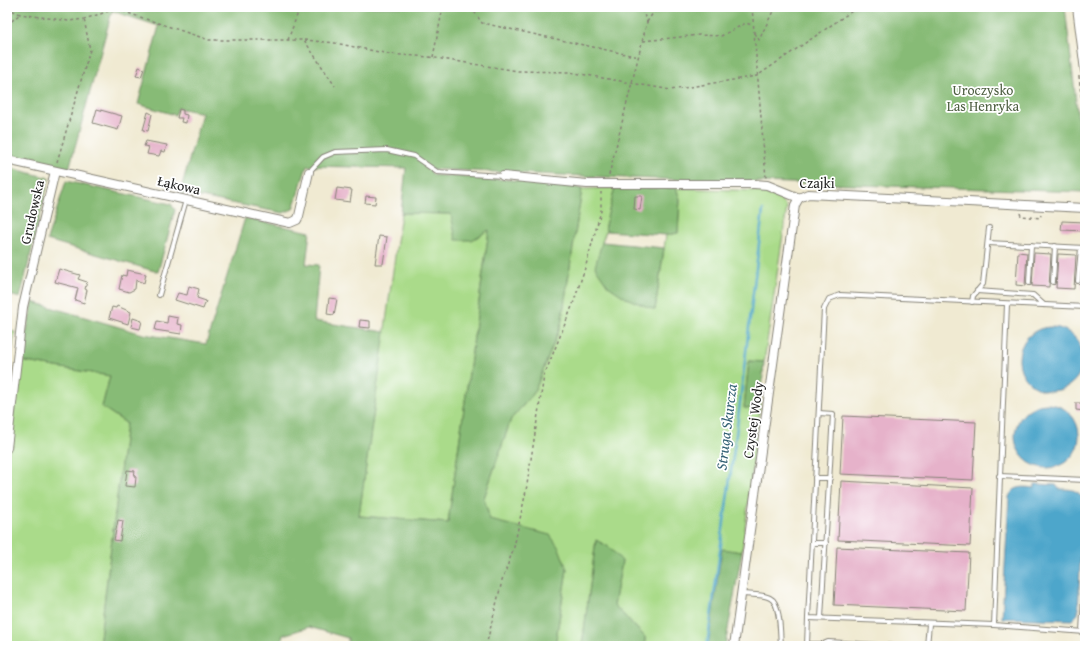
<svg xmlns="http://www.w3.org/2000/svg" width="1092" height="653" viewBox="0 0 1092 653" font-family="'Gentium Book Plus',serif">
  <rect width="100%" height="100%" fill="#fff"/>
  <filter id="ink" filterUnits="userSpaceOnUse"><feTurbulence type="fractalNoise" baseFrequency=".025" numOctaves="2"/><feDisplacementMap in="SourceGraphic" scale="8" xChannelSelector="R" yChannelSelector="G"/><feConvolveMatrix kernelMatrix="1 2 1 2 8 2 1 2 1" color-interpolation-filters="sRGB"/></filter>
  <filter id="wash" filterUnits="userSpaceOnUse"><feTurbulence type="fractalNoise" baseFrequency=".012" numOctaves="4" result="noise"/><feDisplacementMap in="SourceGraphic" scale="16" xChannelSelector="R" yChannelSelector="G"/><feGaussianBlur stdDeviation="0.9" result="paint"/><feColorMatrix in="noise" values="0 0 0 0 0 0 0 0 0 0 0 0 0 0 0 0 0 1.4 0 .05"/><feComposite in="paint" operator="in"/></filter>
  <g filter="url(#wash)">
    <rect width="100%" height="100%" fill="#f0ead2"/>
    <!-- green -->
    <g fill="#aadb8a" stroke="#637c53">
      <polygon points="615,188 605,225 606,231 602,242 655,310 666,235 678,233 680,199 676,188 760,191 779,198 787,207 764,362 749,361 744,407 760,409 742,552 722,550 708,646 645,646 645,637 614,605 622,561 596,540 582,646 555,646 567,569 514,528 490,520 484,498 511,419 534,393 561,325 582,189"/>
      <polygon points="401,213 451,214 489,230 448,523 359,516"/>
      <polygon points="7,330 15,332 10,365 7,364"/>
      <polygon points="20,361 110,376 102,407 126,423 99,646 7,645 7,466"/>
    </g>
    <!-- forest -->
    <g fill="#87bb76" stroke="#526c49">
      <polygon points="7,7 1065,7 1085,179 1085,192 628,178 429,169 433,175 558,183 582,189 561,325 534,393 511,419 484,498 490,520 550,535 559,548 567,569 555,646 348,646 348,638 309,627 283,635 281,646 99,646 126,423 102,407 110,376 20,361 33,302 143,334 206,344 245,218 310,232 306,264 319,265 314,321 385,332 359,516 448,523 489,230 472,240 456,240 451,214 401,213 406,168 307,166 293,209 283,213 180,193 202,113 178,108 175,115 138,104 159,26 112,11 69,169 7,154"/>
      <polygon points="7,167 49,178 20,298 7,294"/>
      <polygon points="66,181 171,204 175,210 158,272 47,240"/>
      <polygon points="615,188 676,188 680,199 678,233 666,235 606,231 605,225"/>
      <polygon points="602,242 664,248 655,310 626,298 608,286 595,267"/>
      <polygon points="749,361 764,362 760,409 744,408"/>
      <polygon points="596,540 609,547 622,561 614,605 645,637 645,646 582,646"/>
      <polygon points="722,549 742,552 725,646 708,646"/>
    </g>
    <!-- water -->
    <g fill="#4da6cb" stroke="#346174">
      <circle cx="1051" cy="359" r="32"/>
      <circle cx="1047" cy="436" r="32"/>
      <path d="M 1035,484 L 1056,485 L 1059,489 C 1070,489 1077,489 1083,498 L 1078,614 L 1072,620 L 1002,618 L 1009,497 C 1014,485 1024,487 1035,488 Z"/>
    </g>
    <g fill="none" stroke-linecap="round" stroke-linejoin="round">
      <!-- stream -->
      <polyline stroke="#4da6cb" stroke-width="2.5" points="707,646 737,427 763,210"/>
    </g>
    <g id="blocks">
      <!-- building -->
      <g fill="#e6b2ca">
        <polygon points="139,67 144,69 141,77 136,76"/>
        <polygon points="97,109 122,116 118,130 93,123"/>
        <polygon points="179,109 183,110 183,114 187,115 186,123 181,122 182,118 177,118"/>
        <polygon points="148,112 152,114 148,131 143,130"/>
        <polygon points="146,141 167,145 165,152 161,151 159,156 147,154 149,147 144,146"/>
        <polygon points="337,188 352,190 350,202 335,200"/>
        <polygon points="366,196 376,197 375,204 365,203"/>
        <polygon points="635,196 642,196 640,210 634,209"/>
        <polygon points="1062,221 1085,222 1085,231 1061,230"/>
        <polygon points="379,236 387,237 383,264 375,264"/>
        <polygon points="1018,252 1027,253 1025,286 1016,285"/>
        <polygon points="1034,253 1051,254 1049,287 1032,286"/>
        <polygon points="1058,254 1076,255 1074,289 1056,288"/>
        <polygon points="1083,256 1085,256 1085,289 1082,289"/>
        <polygon points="59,269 80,275 78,279 87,282 85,289 87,290 84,303 75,300 78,288 55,282"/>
        <polygon points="127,270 146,274 144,283 136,280 135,289 129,292 119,289 122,275 126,276"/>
        <polygon points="189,286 199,289 197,298 206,301 203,309 175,300 178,293 187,295"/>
        <polygon points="329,298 337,299 334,315 327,314"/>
        <polygon points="117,306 131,312 128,324 109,318 112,307 116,308"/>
        <polygon points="168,316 178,318 177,324 182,325 181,334 155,330 157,321 167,323"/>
        <polygon points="133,318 142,321 140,329 131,327"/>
        <polygon points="360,320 370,321 370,328 359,327"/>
        <polygon points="1076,403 1085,403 1085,411 1076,410"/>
        <polygon points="843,416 976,422 973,480 840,474"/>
        <polygon points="127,470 135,471 134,476 136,477 135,487 125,486"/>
        <polygon points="841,481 973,488 970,546 838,540"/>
        <polygon points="118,520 123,521 120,541 114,540"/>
        <polygon points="837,547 969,553 966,611 834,605"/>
      </g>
    </g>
  </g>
  <g filter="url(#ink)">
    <use href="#blocks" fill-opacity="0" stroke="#868377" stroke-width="1"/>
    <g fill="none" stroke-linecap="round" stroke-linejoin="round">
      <!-- service casing -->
      <g stroke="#868377" stroke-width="6">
        <g id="service">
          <polyline points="309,172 323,157 335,152 387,150 414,156 437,172 503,176"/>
          <polyline points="988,243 1085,248"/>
          <polyline points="1078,281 1081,248"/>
          <polyline points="1053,282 1055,246"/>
          <polyline points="1029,283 1031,245"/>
          <polyline points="977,291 1033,295 1044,305"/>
          <polyline points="159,295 186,200"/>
          <polyline points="972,302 973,296 983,284 989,228"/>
          <polyline points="1085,307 840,295 829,299 824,309 808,618 994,625 1085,632"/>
          <polyline points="819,413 833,414 821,618"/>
          <polyline points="999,476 1085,480"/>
          <polyline points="815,478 830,478"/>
          <polyline points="812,543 826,543"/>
          <path d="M 742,594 C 751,595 762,594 770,598 C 781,603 780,635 781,646"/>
          <polyline points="994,625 1007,304"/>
          <polyline points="1082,632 1085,576"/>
          <polyline points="807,644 823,644 828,642 894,646"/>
          <polyline points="807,645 808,618"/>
          <polyline points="927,646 929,624"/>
        </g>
      </g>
      <!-- minor casing -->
      <g stroke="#868377" stroke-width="10">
        <g id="minor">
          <polyline points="1077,7 1085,71"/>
          <polyline points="7,160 290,223 297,220 299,216 309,172"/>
          <polyline points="503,176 587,184 754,184 767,185 799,198"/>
          <polyline points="7,448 23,307 55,171"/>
          <polyline points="734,646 795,205 799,198 808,194 1085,208"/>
        </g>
      </g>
      <!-- path -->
      <g stroke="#868377" stroke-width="1.5" stroke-dasharray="3 3" stroke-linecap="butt">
        <polyline points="471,7 482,23 639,57"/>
        <polyline points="752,7 766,178"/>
        <polyline points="7,8 20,14 69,21 84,19 116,9 209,40 304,40 335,86"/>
        <polyline points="647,22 657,7"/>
        <polyline points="7,25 20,14"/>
        <polyline points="755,33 759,40 775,7"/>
        <polyline points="288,40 300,7"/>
        <polyline points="304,40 335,43 389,54 429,57 518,71 569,72 671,90 757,76 852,11 868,7"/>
        <polyline points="643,41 699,35 721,36 746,23 754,26"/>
        <polyline points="433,57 443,7"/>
        <polyline points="1079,76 1085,129"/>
        <polyline points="57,162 90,50 84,19"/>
        <polyline points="609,175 647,22 641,7"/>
        <polyline points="1020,213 1021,216 1040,218 1041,215"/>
        <polyline points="486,646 502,581 514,547 526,491 544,376 573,304 586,265 601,211 601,192"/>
      </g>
      <!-- service -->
      <use href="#service" stroke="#fff" stroke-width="4"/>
      <!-- minor -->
      <use href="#minor" stroke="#fff" stroke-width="8"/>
    </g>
  </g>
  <g text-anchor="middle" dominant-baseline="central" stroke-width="3.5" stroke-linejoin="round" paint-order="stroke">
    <!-- park labels -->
    <g font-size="14" fill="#4e5f42" stroke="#fff">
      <text x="983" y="90">Uroczysko<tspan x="983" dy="16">Las Henryka</tspan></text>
    </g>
    <!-- street labels -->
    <g font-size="14" fill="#1c1c1c" stroke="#fff">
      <text x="817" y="183">Czajki</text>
      <text transform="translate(179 185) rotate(13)">Łąkowa</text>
      <text transform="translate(32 212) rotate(-77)">Grudowska</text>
      <text transform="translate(753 420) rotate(-82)">Czystej Wody</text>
    </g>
    <!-- water labels -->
    <g font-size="15" font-style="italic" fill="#346174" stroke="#fff">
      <text transform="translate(726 427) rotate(-83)">Struga Skurcza</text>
    </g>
  </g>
  <!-- margin -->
  <rect width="1092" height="653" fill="none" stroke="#fff" stroke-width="24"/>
</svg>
